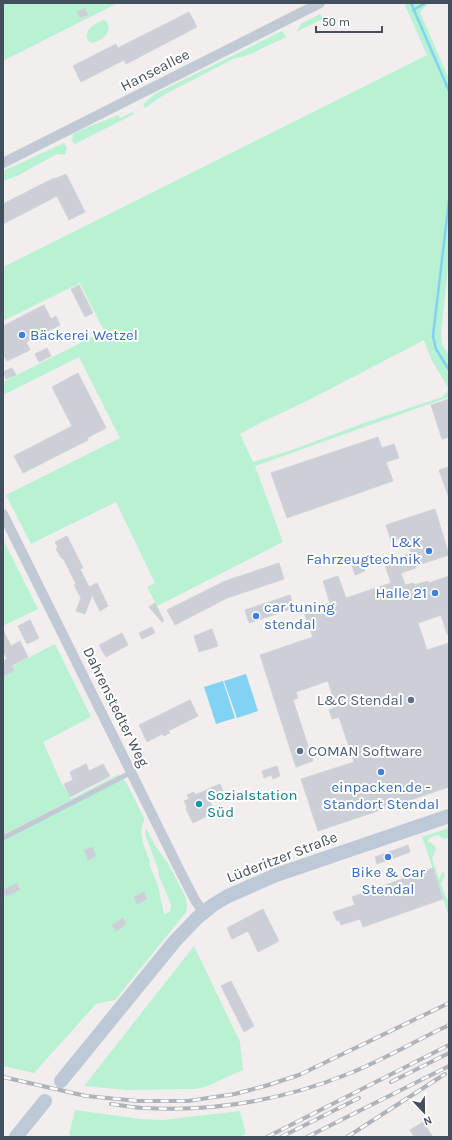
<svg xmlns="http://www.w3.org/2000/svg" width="452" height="1140" viewBox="0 0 452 1140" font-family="Karla,sans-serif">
  <rect width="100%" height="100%" fill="#f1eeed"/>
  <!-- green -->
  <g fill="#b8f2d3" fill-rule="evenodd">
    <polygon points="3,3 118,3 3,61"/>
    <path d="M 404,3 L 429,3 L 420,12 L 449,79 L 449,258 L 441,333 L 442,344 L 449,356 L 449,397 L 255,466 L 283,542 L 157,606 L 147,587 L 155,583 L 116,502 L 31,544 L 6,495 L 120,438 L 79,357 L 3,395 L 3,382 L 104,331 L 80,283 L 3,321 L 3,267 L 427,55 ZM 424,340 L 431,359 L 449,389 L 442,397 L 364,423 L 292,450 L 253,462 L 240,434 L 264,421 L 307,401 Z"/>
    <polygon points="320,14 323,19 296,32 301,24"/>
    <path d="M 103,20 L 105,20 C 115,31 102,41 92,43 L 88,41 C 84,28 93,25 103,20 Z"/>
    <polygon points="282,31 286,37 251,54 233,59 162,96 145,108 143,104 155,94"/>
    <path d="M 133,112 L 134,114 L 75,144 L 72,140 L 73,134 C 87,126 103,122 118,115 L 120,118 Z"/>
    <polygon points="64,143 67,148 65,155 57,154 19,175 3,181 3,171"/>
    <polygon points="3,539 38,609 3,626"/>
    <polygon points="55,644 91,717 43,742 61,782 71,799 119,774 120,775 3,835 3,671"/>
    <path d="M 123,779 L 126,782 L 144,818 L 144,821 C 137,832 145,849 150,861 L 149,864 L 158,886 L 164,914 L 170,912 L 171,905 L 168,897 L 159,876 L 158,869 L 145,834 L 146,828 L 156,847 L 169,865 L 185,896 L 187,906 L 186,912 L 115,1000 L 96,1004 L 34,1073 L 3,1066 L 3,840 Z"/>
    <polygon points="449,828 448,838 444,839 438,835 429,838 427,841 434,845 436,849 432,858 439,879 443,871 445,875 441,884 447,900 449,897 449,916 422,837"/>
    <polygon points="194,946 240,1042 243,1070 205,1087 195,1089 127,1090 84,1086"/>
    <polygon points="75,1110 141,1119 163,1120 240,1111 246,1134 239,1137 74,1137 69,1135"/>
  </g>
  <!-- water -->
  <g fill="#81d2f3">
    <polygon points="246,674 258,711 237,718 224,681"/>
    <polygon points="223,681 235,718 216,724 204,687"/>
  </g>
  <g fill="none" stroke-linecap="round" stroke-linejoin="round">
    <!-- stream -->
    <g stroke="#81d2f3" stroke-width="2.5">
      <polyline points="411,3 449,91"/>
      <polyline points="413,10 426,3"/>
      <polyline points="449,200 433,336 436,349 449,370"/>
    </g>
  </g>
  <!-- building -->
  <g fill="#cccfd6" stroke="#d1d3da">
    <polygon points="85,8 88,15 80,18 77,12"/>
    <polygon points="189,12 197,27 126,64 124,60 81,82 73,66 116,44 118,48"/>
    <polygon points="66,174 85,212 69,220 57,196 3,224 3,204 54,178 54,179"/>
    <polygon points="79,285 93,313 85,317 71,289"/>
    <polygon points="44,305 51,319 56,316 60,325 26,342 30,350 7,361 3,354 3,326"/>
    <polygon points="47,348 51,356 39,362 35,354"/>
    <polygon points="12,368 16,375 6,379 3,372"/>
    <polygon points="78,373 106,428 87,438 88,440 23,473 14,456 72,426 52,387"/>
    <polygon points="449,399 449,437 442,439 431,405"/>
    <polygon points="378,437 382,448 394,444 399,458 386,462 393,481 287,518 271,473"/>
    <polygon points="449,467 449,495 448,495 439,470"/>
    <polygon points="435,509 449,555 415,566 416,568 401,573 405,585 414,583 414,585 428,581 429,583 449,576 449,634 447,634 441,615 418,623 427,650 449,643 449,787 318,831 301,779 354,762 339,717 332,719 329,710 336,707 328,681 296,692 298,698 293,700 313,761 296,767 260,655 313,637 304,612 330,603 323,581 338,576 346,598 391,583 384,562 411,553 406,536 391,541 386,525"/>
    <polygon points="67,536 83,568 80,569 89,587 97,583 108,606 100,611 92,595 85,614 76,611 81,598 74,585 76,584 63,558 62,559 56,549 58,548 55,542"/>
    <polygon points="361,562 365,571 355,575 352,565"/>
    <polygon points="279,563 284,579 227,598 175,625 167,610 225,581"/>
    <polygon points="290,595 294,608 249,623 245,610"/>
    <polygon points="155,603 164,621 162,622 149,607"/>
    <polygon points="30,620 39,638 27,644 18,626"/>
    <polygon points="152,627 155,633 142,639 139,633"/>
    <polygon points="212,629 218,646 199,652 194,636"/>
    <polygon points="3,630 11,646 20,641 28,657 11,666 14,671 3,676 3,661 7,659 3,650"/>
    <polygon points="122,633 128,645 106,657 99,645"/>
    <polygon points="190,700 198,716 168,731 170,733 164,736 162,734 147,742 139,725"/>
    <polygon points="86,764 89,771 103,764 110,776 70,797 64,784 73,780 70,772"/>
    <polygon points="277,766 280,776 273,779 271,775 264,778 262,771"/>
    <polygon points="220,784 223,791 208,798 214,810 206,815 207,816 193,823 186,809 187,807 184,801 189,799 187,795 194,792 195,795"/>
    <polygon points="408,845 410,852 377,864 375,857"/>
    <polygon points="92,847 96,856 88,860 84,850"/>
    <polygon points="433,868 443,899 363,927 360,919 341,925 339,920 337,921 333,912 355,905 352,897"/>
    <polygon points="17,883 20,890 6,896 4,890"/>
    <polygon points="144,892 147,899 137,904 134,897"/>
    <polygon points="263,909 279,941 258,952 248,931 232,939 227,928"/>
    <polygon points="123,918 126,924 116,931 112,925"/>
    <polygon points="231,981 254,1026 244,1032 221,986"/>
    <polygon points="423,1122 433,1137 414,1137 410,1130"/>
  </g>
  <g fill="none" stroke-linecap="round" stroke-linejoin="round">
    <!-- lane -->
    <polyline stroke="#c0c9d4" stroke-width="5" points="3,838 132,772"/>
    <!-- street -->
    <g stroke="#c0c9d4" stroke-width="10">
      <polyline points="3,163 320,3"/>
      <polyline points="3,514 181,873 195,900 203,912"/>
    </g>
    <!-- secondary -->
    <g stroke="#bec9d8" stroke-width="14">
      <polyline points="61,1081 175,941 197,918 213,905 228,896 276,875 449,816"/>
      <polyline points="16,1137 45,1101"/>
    </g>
    <!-- rail casing -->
    <g stroke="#afb2b9" stroke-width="4">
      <g id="rail">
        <polyline points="3,1077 86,1096 138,1101 188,1101 235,1094 265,1086 299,1075 449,1003"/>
        <polyline points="391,1082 449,1053"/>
        <path d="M 111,1104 C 122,1105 133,1108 144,1108 C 214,1112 283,1100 348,1074 C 383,1060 415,1041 449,1025"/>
        <polyline points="267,1137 449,1045"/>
        <polyline points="281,1137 359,1098"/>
        <polyline points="307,1137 449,1066"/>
        <polyline points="347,1137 445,1074"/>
      </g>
    </g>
    <!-- rail -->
    <use href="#rail" stroke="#fff" stroke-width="2.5" stroke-dasharray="8" stroke-linecap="butt"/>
  </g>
  <!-- markers -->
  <g fill="#3f7fe0" stroke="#fff" stroke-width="1.5">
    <circle cx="22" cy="335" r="4"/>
    <circle cx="429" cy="551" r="4"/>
    <circle cx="435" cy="593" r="4"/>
    <circle cx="256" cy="616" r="4"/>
    <circle cx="381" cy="772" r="4"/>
    <circle cx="388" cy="857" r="4"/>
  </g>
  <g fill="#5c6f8a" stroke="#fff" stroke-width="1.5">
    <circle cx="411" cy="700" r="4"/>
    <circle cx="300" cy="751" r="4"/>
  </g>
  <circle fill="#0f9aa8" stroke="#fff" stroke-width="1.5" cx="199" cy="804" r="4"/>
  <g text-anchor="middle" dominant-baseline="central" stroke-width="4" stroke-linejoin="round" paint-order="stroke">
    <!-- street labels -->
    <g font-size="15" fill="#444f5d" stroke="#fff">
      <text transform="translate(155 70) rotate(-27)">Hanseallee</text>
      <text transform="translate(116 707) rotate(64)">Dahrenstedter Weg</text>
      <text transform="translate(282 857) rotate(-21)">Lüderitzer Straße</text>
    </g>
    <!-- shop labels -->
    <g font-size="15" fill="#366cbe" stroke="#fff" text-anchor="start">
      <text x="30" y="335">Bäckerei Wetzel</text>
      <text x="421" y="542" text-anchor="end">L&amp;K<tspan x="421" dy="17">Fahrzeugtechnik</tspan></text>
      <text x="427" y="593" text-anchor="end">Halle 21</text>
      <text x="264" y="607">car tuning<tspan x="264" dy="17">stendal</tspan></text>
      <text x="381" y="787" text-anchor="middle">einpacken.de -<tspan x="381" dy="17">Standort Stendal</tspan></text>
      <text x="388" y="872" text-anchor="middle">Bike &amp; Car<tspan x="388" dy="17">Stendal</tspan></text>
    </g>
    <!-- service labels -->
    <g font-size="15" fill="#4e5e75" stroke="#fff" text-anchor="end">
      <text x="403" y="700">L&amp;C Stendal</text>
      <text x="308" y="751" text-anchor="start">COMAN Software</text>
    </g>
    <!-- culture labels -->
    <g font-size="15" fill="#0d838f" stroke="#fff" text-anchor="start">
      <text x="207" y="795">Sozialstation<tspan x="207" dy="17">Süd</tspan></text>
    </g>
  </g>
  <!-- border -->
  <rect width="452" height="1140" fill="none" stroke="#444f5d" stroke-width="8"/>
  <!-- north arrow -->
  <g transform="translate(424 1112) rotate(158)" stroke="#ffffff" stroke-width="3" paint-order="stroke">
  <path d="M0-3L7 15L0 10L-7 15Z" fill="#444f5d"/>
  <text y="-6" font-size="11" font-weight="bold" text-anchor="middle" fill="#444f5d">N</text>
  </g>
  <!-- scale -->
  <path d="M316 26v6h66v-6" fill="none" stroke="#444f5d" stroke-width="2"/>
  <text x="322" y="26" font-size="12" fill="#444f5d" stroke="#ffffff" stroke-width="3" paint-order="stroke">50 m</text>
</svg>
